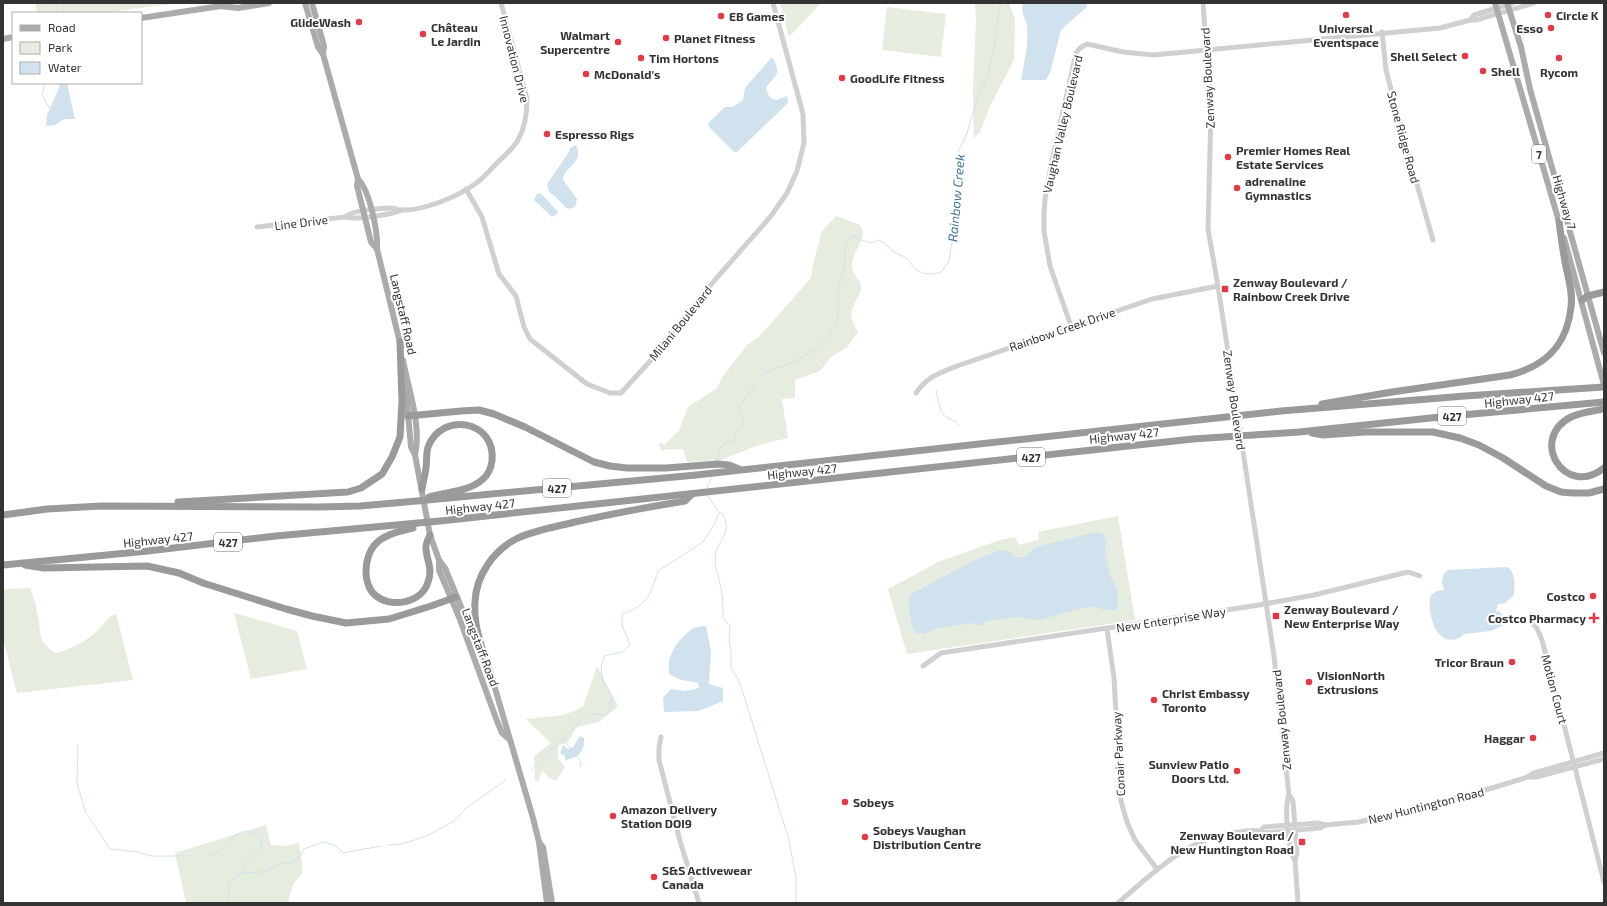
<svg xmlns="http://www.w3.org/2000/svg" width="1607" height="906" viewBox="0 0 1607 906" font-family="'Exo 2',sans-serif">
  <rect width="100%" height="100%" fill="#fff"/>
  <!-- green -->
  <g fill="#e6ecdf">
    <polygon points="35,3 178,3 103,13 37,13"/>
    <polygon points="780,3 821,3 789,37"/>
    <polygon points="975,3 1009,3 1015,19 1014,60 990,106 980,132 974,138 973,88 976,22"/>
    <polygon points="887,7 946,14 941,57 882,50"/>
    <path d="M 836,216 L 860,225 C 861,228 863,231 863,234 C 863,241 851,256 852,266 C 852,274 860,279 861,286 C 862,289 860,292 859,295 C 850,312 848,315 858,332 L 847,347 L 830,358 L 820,371 L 795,380 L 795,398 L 782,399 L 788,438 L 759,445 L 721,460 L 687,462 L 683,449 L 661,450 L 659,443 L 665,444 L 679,431 L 688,407 L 717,388 L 723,376 L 748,344 L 759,337 L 811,278 L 813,264 L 822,231 Z"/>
    <polygon points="1118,516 1135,620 907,654 888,589 938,562 1000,540 1015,537 1019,545 1039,540 1038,532"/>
    <path d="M 30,588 C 34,597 36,606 38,616 C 41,634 38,643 56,653 C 68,651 90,639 98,630 C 105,624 107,617 116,614 L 133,680 L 17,693 L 3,639 L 3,589 Z"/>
    <polygon points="234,613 297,631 307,669 251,679"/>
    <polygon points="597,666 618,706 599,722 577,727 567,743 558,745 558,758 565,767 556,781 550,778 542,771 538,782 535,780 534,756 551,743 526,719 564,715 583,707"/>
    <polygon points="266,825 271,845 283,846 299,843 303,872 293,884 288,903 186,903 175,853"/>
  </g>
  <!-- water -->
  <g fill="#cfe2ee">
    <path d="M 1023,3 L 1087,3 L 1087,7 L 1061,30 L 1050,73 L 1046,80 L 1021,80 C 1024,63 1029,44 1027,27 C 1026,17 1020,14 1023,3 Z"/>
    <path d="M 771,58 L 773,58 C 781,74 777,74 766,87 C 768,100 775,103 786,96 L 788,99 L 788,103 L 737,152 L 734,152 L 709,127 L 708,123 L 725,107 L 733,107 L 743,100 L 745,88 Z"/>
    <polygon points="61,83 67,83 75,119 64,119 55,125 46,126 47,115"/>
    <path d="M 576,145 C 583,162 570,163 563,177 L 564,181 L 577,199 L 575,207 L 568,209 C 561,204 557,196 549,192 L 547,184 L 569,152 L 570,148 Z"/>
    <path d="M 540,193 C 547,198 550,205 557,210 L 558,213 L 552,217 L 534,200 L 537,194 Z"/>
    <polygon points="1095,532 1103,534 1106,541 1105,552 1111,577 1118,591 1118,607 1116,610 1104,610 1093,606 1066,612 1040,620 1016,617 986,621 983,625 979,626 974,623 938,628 923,634 916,633 912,627 908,600 911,594 973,561 1000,550 1009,551 1017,558 1025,557 1036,547"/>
    <path d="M 1507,567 C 1516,572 1515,586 1514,595 L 1505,603 L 1498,604 L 1496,611 L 1500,612 L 1504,617 L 1502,626 L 1491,631 L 1464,634 C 1461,637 1460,638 1456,639 C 1435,646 1426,609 1431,595 L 1437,591 L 1444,590 L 1442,583 L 1443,575 L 1448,570 Z"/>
    <path d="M 706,626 L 711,652 L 709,684 L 723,688 L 723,701 L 699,711 L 664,712 L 663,698 L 671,689 L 686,691 L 699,688 L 698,683 L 681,680 L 670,675 C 664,658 679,637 694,628 C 697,627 702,626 706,626 Z"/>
    <path d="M 580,736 L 584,738 C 585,752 578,758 565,760 L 565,756 L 560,753 L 563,745 L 568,749 L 573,747 Z"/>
  </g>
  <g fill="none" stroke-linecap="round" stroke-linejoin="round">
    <!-- stream -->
    <g stroke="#cfe2ee" stroke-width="1">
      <polyline points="56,3 57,13"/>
      <polyline points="45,83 42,95 50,109"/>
      <path d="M 936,390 C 938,398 939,411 946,417 C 950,420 956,420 959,425"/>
      <path d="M 716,462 L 721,446 L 733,441 L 736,433 L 744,425 L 739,406 C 749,396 755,380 766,372 C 772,368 782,368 789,364 C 805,357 830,341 836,323 C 840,313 838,301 838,290 C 839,285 841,280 843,275 C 846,262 842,248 850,237 L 855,236 L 861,240 L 872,243 L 877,240 L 883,242 L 894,252 L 908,259 L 914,268 L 922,273 L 932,274 L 941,272 L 949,261 L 958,203 L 958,152 L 967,133 L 977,100 L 988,75 L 994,49 L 999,9 L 1002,3"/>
      <polyline points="707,488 712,476"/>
      <path d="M 707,495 L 719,512 L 723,514 C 733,536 717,539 715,557 C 714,567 721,583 722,594 C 723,602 723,610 723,618 L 730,626 L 729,639 L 731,652 L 731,668 L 738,679 L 743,693 L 789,840 L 796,878 L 796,903"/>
      <polyline points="563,740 570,748"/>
      <polyline points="78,744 77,783 85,811 110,849 138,852 151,856 212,856 221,850 234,836 242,832 253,832 259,836 262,842 261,848 243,866 245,873"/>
      <polyline points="577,756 580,760 581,767"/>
      <path d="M 531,770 L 582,719 L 589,714 L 605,715 L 609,712 L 612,699 L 603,681 L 601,669 L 604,656 L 622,652 L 630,645 L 622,625 L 622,614 C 648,605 650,596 658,571 L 703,542 L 715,523 L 719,513"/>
      <polyline points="388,845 402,844 427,836 454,821 466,808 506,780"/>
      <polyline points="228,903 229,883 241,873 262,872 282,863 292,862 299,857 304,849 323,842 335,845 343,853 381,846"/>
    </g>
    <!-- minor -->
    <g stroke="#d0d0d0" stroke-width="5">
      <polyline points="1203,3 1211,110 1208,229 1218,286 1274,656 1289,795 1293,801 1297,853 1295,860 1298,903"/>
      <polyline points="1470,20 1474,15 1513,3"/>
      <polyline points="1382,32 1386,70 1407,150 1433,240"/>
      <polyline points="466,189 482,217 499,274 516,296 524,327 530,339 587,384 610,393 621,393 652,359 658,349 714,281 771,216 787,193 797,171 804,143 803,114 773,3"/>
      <path d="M 345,217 C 352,210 382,208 392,208 C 395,208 398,210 401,210 C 423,211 457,197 475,184 C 484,178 490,170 497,163 C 504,156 513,149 518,140 C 525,128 527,114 527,99 L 501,3"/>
      <path d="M 257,227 L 345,217 C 354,220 392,215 401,210"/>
      <polyline points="1071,326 1050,266 1044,231 1044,214 1045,199 1052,160 1076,53 1080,48 1087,44 1123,52 1154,55 1440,28 1470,20 1476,20 1534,3"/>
      <path d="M 916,393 C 927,377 939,373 957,366 L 1152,299 L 1218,286"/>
      <path d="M 1530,621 C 1541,629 1543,646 1547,658 L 1604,882"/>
      <polyline points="1107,629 1114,678 1121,801 1127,822 1135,840 1157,869"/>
      <polyline points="923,666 941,653 1259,605 1314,595 1408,572 1420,576"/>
      <polyline points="661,737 659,747 659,760 680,841 699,903"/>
      <polyline points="1528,777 1536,777 1604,759"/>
      <path d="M 1289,795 C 1284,807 1288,850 1295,860"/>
      <polyline points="1260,831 1264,827 1319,823 1325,825 1359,822 1391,814 1482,791 1525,778 1534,773 1604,753"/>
      <path d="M 1118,903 C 1154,872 1191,835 1240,832 C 1248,831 1257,829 1264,833 L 1320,828 L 1325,825"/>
    </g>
    <!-- major -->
    <g stroke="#ababab" stroke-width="6">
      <polyline points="305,3 318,47 323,54"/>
      <polyline points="312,3 324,46 323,54 358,179 357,186 371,242 377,249"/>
      <polyline points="1495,3 1560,225"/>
      <polyline points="1507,3 1521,47 1530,89 1604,353"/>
      <polyline points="141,18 221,6 238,8 269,3"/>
      <polyline points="3,39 13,37"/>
      <path d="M 358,179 C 370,191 378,232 377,249 L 401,347"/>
      <polyline points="1564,238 1604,385"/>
      <path d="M 403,360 C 408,388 422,426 415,455"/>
      <polyline points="407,384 406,392 411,447 415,455 430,535 439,560 439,570 459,617 497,721 502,733 509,739"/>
      <polyline points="439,560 445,568 481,655"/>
      <polyline points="492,678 533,818 539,842 547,903"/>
      <polyline points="539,842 543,847 552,903"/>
    </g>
    <!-- highway -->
    <g stroke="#9a9a9a" stroke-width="7">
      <polyline points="1582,300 1588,296 1604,292"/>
      <path d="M 1322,404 L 1392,392 L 1510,375 C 1546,366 1567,345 1571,307 C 1573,294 1569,280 1566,267 C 1563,252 1561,237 1559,221"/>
      <path d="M 1604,409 C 1593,411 1581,412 1571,417 C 1528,439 1565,499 1604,468"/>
      <polyline points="408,416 461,411 479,410 494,414 525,427 594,462 610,466 627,468 666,468 719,464 729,465 739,469"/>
      <polyline points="1312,433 1323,435 1365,432 1433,432 1460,438 1479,445 1503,458 1546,486 1561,492 1572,493 1589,493 1604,489"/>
      <path d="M 422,489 C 423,482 425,475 426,468 C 427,461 426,453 428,447 C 442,411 496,420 492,461 C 491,467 488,475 483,479 C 469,492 446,492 429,497"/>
      <polyline points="178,502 348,492 361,488 382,474 392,457 400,437 402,401 400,342"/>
      <polyline points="3,515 47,509 101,506 318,507 360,506 417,501 696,475 1281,411 1465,396 1604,387"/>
      <path d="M 413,528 C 385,534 366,541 366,573 C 366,580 369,590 375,595 C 391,609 422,603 428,582 C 433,569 427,562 426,549 C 425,545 428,539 430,535"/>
      <polyline points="3,565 148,551 276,536 440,521 1193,439 1299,432 1440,417 1604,402"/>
      <polyline points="25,565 44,568 147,566 179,573 203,583 286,609 312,616 346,623 389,619 431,606 456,597"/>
      <path d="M 493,682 C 485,656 473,629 475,602 C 476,576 493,551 516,539 C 534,530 555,527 575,522 C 611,514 648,507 685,501 L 692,494"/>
    </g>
  </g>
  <!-- markers -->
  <g fill="#e63946" stroke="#fff" stroke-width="1.5">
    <circle cx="1346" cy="15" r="4"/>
    <circle cx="1548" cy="15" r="4"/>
    <circle cx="721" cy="16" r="4"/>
    <circle cx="359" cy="22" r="4"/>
    <circle cx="1551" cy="28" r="4"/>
    <circle cx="423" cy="34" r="4"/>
    <circle cx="666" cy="38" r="4"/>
    <circle cx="618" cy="42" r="4"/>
    <circle cx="1465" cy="56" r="4"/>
    <circle cx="641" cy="58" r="4"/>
    <circle cx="1559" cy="58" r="4"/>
    <circle cx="1483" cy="71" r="4"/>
    <circle cx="586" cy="74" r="4"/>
    <circle cx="842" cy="78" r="4"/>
    <circle cx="547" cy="134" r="4"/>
    <circle cx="1228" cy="157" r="4"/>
    <circle cx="1237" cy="188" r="4"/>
    <rect x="1221" y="285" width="8" height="8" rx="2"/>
    <circle cx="1593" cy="596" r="4"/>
    <rect x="1272" y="612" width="8" height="8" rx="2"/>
    <path d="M1592 612h4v4h4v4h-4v4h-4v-4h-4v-4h4z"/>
    <circle cx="1512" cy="662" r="4"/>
    <circle cx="1309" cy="682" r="4"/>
    <circle cx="1154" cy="700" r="4"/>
    <circle cx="1533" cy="738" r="4"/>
    <circle cx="1237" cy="771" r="4"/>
    <circle cx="845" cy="802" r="4"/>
    <circle cx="613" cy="816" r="4"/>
    <circle cx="865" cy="837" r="4"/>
    <rect x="1298" y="838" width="8" height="8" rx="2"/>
    <circle cx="654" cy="877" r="4"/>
  </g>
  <g text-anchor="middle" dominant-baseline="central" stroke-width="4" stroke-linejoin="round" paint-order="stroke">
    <!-- shield labels -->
    <g fill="#fff" stroke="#707070" stroke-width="1">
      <rect x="1532" y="145" width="14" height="18" rx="3"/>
      <rect x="1438" y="407" width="28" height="18" rx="3"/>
      <rect x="1017" y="448" width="28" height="18" rx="3"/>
      <rect x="543" y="479" width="28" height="18" rx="3"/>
      <rect x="214" y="533" width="28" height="18" rx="3"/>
    </g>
    <g font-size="11" font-weight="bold" fill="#333">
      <text x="1539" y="154">7</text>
      <text x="1452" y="416">427</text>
      <text x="1031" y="457">427</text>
      <text x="557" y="488">427</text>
      <text x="228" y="542">427</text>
    </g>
    <!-- poi labels -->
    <g font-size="12" font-weight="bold" fill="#333" stroke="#fff" text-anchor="start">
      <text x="1556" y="15">Circle K</text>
      <text x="729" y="16">EB Games</text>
      <text x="351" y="22" text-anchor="end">GlideWash</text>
      <text x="431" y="27">Château<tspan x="431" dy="14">Le Jardin</tspan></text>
      <text x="1346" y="28" text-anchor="middle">Universal<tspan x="1346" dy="14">Eventspace</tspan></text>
      <text x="1543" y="28" text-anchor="end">Esso</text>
      <text x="610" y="35" text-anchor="end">Walmart<tspan x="610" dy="14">Supercentre</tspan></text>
      <text x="674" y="38">Planet Fitness</text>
      <text x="1457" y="56" text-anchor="end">Shell Select</text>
      <text x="649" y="58">Tim Hortons</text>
      <text x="1491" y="71">Shell</text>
      <text x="1559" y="72" text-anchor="middle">Rycom</text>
      <text x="594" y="74">McDonald's</text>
      <text x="850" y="78">GoodLife Fitness</text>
      <text x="555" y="134">Espresso Rigs</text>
      <text x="1236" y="150">Premier Homes Real<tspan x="1236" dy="14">Estate Services</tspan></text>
      <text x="1245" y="181">adrenaline<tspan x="1245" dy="14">Gymnastics</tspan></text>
      <text x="1233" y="282">Zenway Boulevard /<tspan x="1233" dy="14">Rainbow Creek Drive</tspan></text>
      <text x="1585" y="596" text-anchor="end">Costco</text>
      <text x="1284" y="609">Zenway Boulevard /<tspan x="1284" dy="14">New Enterprise Way</tspan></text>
      <text x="1586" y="618" text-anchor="end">Costco Pharmacy</text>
      <text x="1504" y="662" text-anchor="end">Tricor Braun</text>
      <text x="1317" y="675">VisionNorth<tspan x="1317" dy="14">Extrusions</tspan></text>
      <text x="1162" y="693">Christ Embassy<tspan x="1162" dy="14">Toronto</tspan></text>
      <text x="1525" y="738" text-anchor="end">Haggar</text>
      <text x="1229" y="764" text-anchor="end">Sunview Patio<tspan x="1229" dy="14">Doors Ltd.</tspan></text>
      <text x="853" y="802">Sobeys</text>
      <text x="621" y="809">Amazon Delivery<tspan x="621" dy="14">Station DOI9</tspan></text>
      <text x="873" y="830">Sobeys Vaughan<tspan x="873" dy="14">Distribution Centre</tspan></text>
      <text x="1294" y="835" text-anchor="end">Zenway Boulevard /<tspan x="1294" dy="14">New Huntington Road</tspan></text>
      <text x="662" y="870">S&amp;S Activewear<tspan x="662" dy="14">Canada</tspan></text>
    </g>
    <!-- street labels -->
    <g font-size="12" fill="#333" stroke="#fff">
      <text transform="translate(515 59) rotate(76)">Innovation Drive</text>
      <text transform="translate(1207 78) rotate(-93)">Zenway Boulevard</text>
      <text transform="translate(1062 124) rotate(-77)">Vaughan Valley Boulevard</text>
      <text transform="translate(1404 137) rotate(75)">Stone Ridge Road</text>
      <text transform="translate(1565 202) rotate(74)">Highway 7</text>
      <text transform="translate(301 222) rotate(-7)">Line Drive</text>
      <text transform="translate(404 314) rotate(77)">Langstaff Road</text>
      <text transform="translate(680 323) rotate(-51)">Milani Boulevard</text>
      <text transform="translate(1062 329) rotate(-19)">Rainbow Creek Drive</text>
      <text transform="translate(1519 399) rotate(-6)">Highway 427</text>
      <text transform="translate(1235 400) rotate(82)">Zenway Boulevard</text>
      <text transform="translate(1124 435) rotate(-6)">Highway 427</text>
      <text transform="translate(802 471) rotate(-6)">Highway 427</text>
      <text transform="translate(480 506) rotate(-6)">Highway 427</text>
      <text transform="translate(158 539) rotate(-6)">Highway 427</text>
      <text transform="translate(1171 619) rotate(-9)">New Enterprise Way</text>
      <text transform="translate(481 647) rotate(69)">Langstaff Road</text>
      <text transform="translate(1555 689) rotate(75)">Motion Court</text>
      <text transform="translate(1281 720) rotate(-96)">Zenway Boulevard</text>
      <text transform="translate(1118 754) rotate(-93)">Conair Parkway</text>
      <text transform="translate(1426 805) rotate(-14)">New Huntington Road</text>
    </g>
    <!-- water labels -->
    <g font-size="13" font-style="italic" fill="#3f7597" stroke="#fff">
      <text transform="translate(956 198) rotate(-85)">Rainbow Creek</text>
    </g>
  </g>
  <!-- border -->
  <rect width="1607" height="906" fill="none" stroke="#333333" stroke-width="8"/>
  <!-- legend -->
  <rect x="12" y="12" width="130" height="72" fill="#ffffff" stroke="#adadad"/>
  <rect x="20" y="25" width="20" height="6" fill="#ababab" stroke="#adadad"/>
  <text x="48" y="32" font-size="12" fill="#333333">Road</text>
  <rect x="20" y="42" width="20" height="12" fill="#e6ecdf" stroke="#adadad"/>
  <text x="48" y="52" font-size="12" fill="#333333">Park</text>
  <rect x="20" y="62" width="20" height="12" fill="#cfe2ee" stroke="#adadad"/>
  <text x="48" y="72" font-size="12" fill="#333333">Water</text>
</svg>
